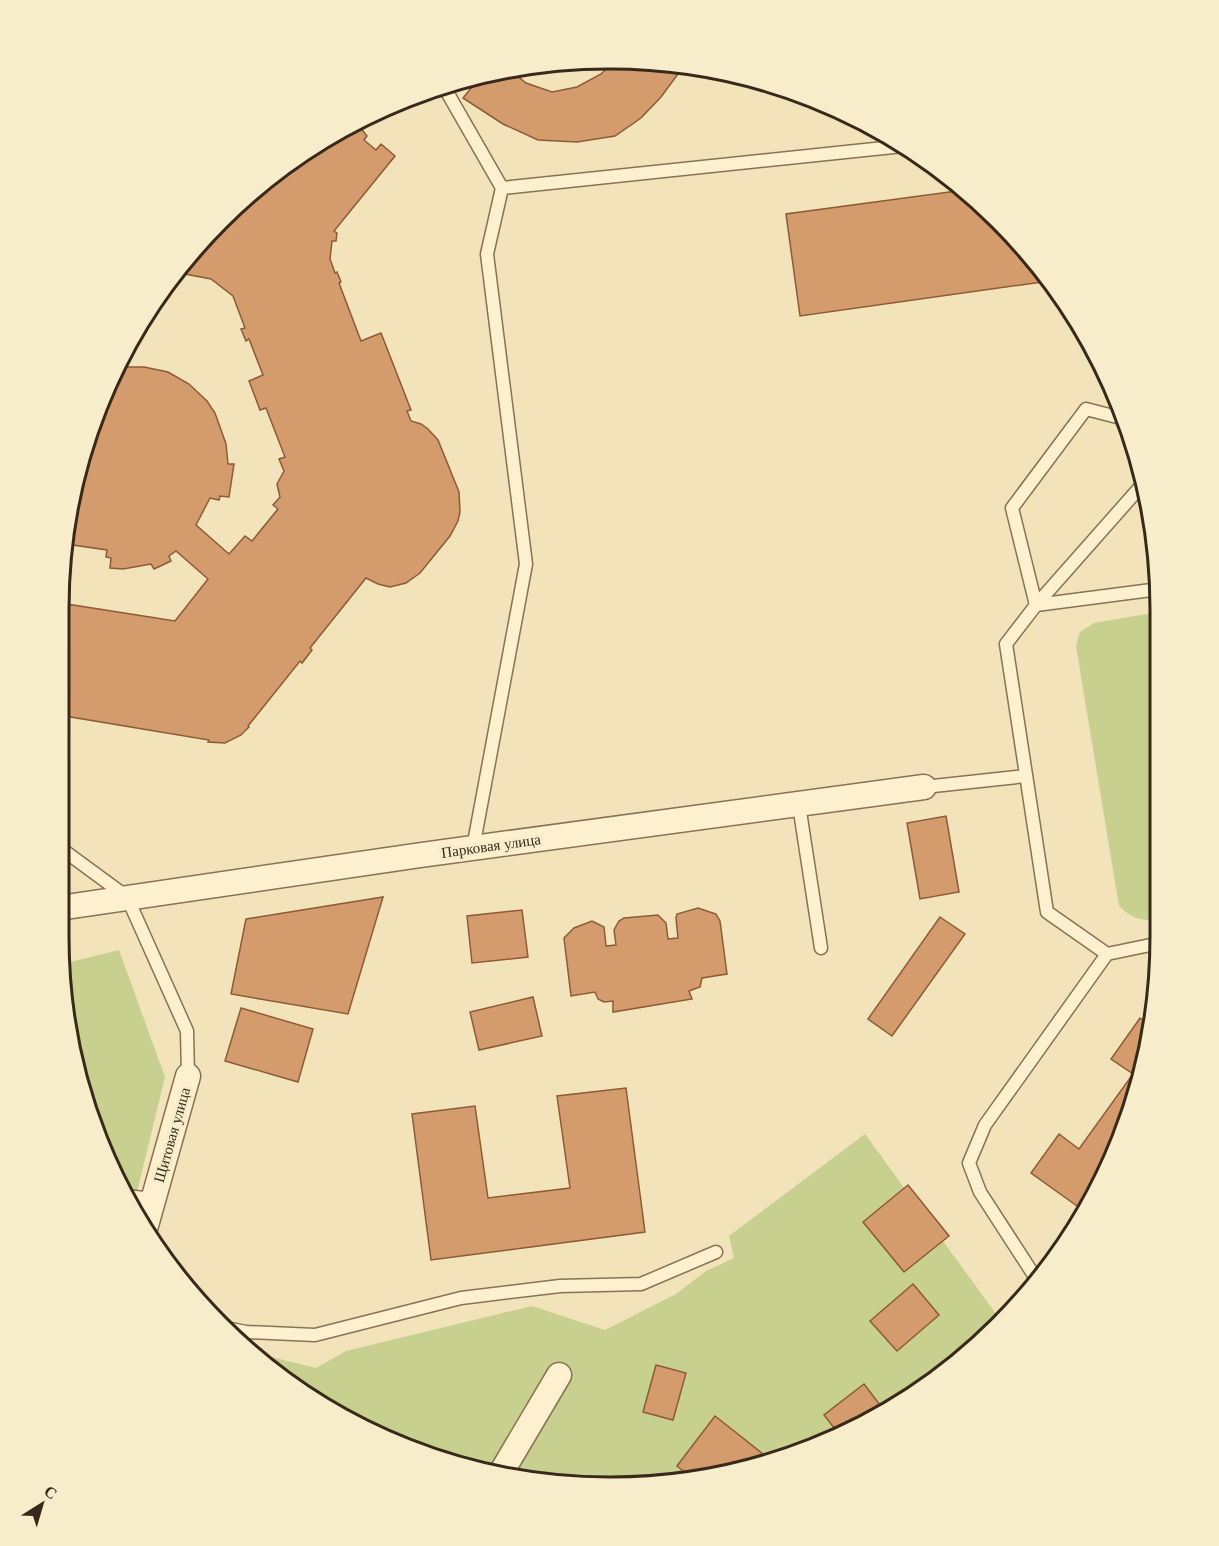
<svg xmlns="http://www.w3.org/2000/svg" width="1219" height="1546" viewBox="0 0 1219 1546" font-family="'Times New Roman',serif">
  <rect width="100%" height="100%" fill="#f2e3bb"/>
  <!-- green -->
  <g fill="#c7d08e">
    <path d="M 1159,612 L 1160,919 C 1142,922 1133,919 1119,906 L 1076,646 L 1080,632 L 1094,623 Z"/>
    <polygon points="119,950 165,1077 132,1212 77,1079 62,964"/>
    <polygon points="865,1134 1002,1322 885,1414 752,1469 610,1487 467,1469 334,1414 255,1353 316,1368 346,1351 532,1306 605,1330 676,1294 706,1271 734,1258 729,1236"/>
  </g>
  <!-- building -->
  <g fill="#d49b6d" stroke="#8c5b37" stroke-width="1.5">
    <polygon points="645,60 680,65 678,74 661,97 641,118 615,136 577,142 538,140 503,124 463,98 481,76 510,70 526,83 552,92 577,87 601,74 614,61"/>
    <polygon points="356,122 367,136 364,140 376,150 381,144 395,156 334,231 337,233 336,241 332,241 330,259 335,273 337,272 341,282 339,283 361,341 381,333 411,410 407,411 411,421 421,424 428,429 438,440 459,492 460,512 458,521 450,536 420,573 406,583 390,587 378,584 366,578 310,648 312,650 302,663 300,661 248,726 249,727 241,735 225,743 208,742 209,740 59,715 60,603 175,621 208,579 176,551 169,556 171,561 154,569 151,564 123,569 110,568 111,558 106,557 107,550 66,544 88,432 123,367 144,367 168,372 189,384 207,401 215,413 226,444 228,464 234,464 229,497 220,496 219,500 210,498 196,525 229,554 245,536 252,541 278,509 273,505 280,497 277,484 284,471 279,459 285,457 266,408 260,410 249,381 263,375 249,339 246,341 241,329 245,328 233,296 211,279 174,272 246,195 334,132"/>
    <polygon points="964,190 1024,246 1049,281 800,316 786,214"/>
    <polygon points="946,816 959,892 920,899 907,823"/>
    <polygon points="383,897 348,1014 231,994 246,919"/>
    <polygon points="698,908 716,914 720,921 727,974 702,978 700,987 689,991 692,999 613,1012 613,1001 604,1002 598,999 595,992 571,996 564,938 574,928 592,921 604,927 606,946 616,945 614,930 619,921 624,918 658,915 666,923 668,939 678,938 676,918 677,914"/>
    <polygon points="522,910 528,957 472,963 467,916"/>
    <polygon points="940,917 965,934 892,1036 868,1019"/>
    <polygon points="533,997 542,1036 479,1050 470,1012"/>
    <polygon points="241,1008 313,1029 298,1082 225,1061"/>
    <polygon points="1140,1018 1152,1026 1150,1044 1118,1148 1084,1211 1031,1173 1059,1134 1079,1149 1133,1074 1111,1059"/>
    <polygon points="626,1088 645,1232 431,1260 412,1114 475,1106 488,1198 570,1188 557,1096"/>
    <polygon points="908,1185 949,1236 904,1272 863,1222"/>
    <polygon points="913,1284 939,1315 897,1351 870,1321"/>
    <polygon points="656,1365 686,1373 673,1420 643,1412"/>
    <polygon points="864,1384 886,1413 838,1433 824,1415"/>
    <polygon points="715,1416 772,1461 752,1469 686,1477 688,1475 677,1466"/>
  </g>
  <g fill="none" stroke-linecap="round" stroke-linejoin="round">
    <!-- service casing -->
    <g stroke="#8a7253" stroke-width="15">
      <g id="service">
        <polyline points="443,85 502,188"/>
        <polyline points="1159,589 1036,605 1006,644 1047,912 1107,954 1160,943"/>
        <polyline points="1036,605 1012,508 1086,409 1125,419"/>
        <polyline points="1036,605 1142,485"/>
        <polyline points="924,787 1026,776"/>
        <polyline points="799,805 821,948"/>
        <polyline points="59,847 127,897 187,1031 188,1076"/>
        <polyline points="473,848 526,564 487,254 502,188 903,146"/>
        <polyline points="126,1196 153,1199"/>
        <polyline points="1037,1280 980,1192 969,1163 985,1125 1107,954"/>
        <polyline points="221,1327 246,1332 315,1335 461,1298 560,1286 641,1284 716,1252"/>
      </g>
    </g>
    <!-- minor casing -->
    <g stroke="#8a7253" stroke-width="27">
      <g id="minor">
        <polyline points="59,908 421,855 924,787"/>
        <polyline points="145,1229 188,1076"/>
        <polyline points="501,1473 559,1375"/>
      </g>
    </g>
    <!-- service -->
    <use href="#service" stroke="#fcf0cf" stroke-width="12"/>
    <!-- minor -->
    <use href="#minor" stroke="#fcf0cf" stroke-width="24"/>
  </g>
  <g text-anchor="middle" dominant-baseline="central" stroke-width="6" stroke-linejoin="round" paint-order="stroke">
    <!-- street labels -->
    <g font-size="15" fill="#38291a" stroke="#f8edcb">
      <text transform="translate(491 846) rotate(-8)">Парковая улица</text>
      <text transform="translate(172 1135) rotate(-74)">Щитовая улица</text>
    </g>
  </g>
  <!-- crop -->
  <path d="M0 0H1219V1546H0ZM609 69H610A540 540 0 0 1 1150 609V937A540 540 0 0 1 610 1477H609A540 540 0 0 1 69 937V609A540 540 0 0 1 609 69Z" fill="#f8edcb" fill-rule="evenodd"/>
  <path fill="none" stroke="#38291a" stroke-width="3" d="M609 69H610A540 540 0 0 1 1150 609V937A540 540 0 0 1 610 1477H609A540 540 0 0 1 69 937V609A540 540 0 0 1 609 69Z"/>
  <!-- north arrow -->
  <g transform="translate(42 1504) rotate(37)" stroke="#f8edcb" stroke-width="4.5" paint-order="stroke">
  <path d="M0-4.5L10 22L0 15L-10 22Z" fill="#38291a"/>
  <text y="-9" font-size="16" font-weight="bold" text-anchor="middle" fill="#38291a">С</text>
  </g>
</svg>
